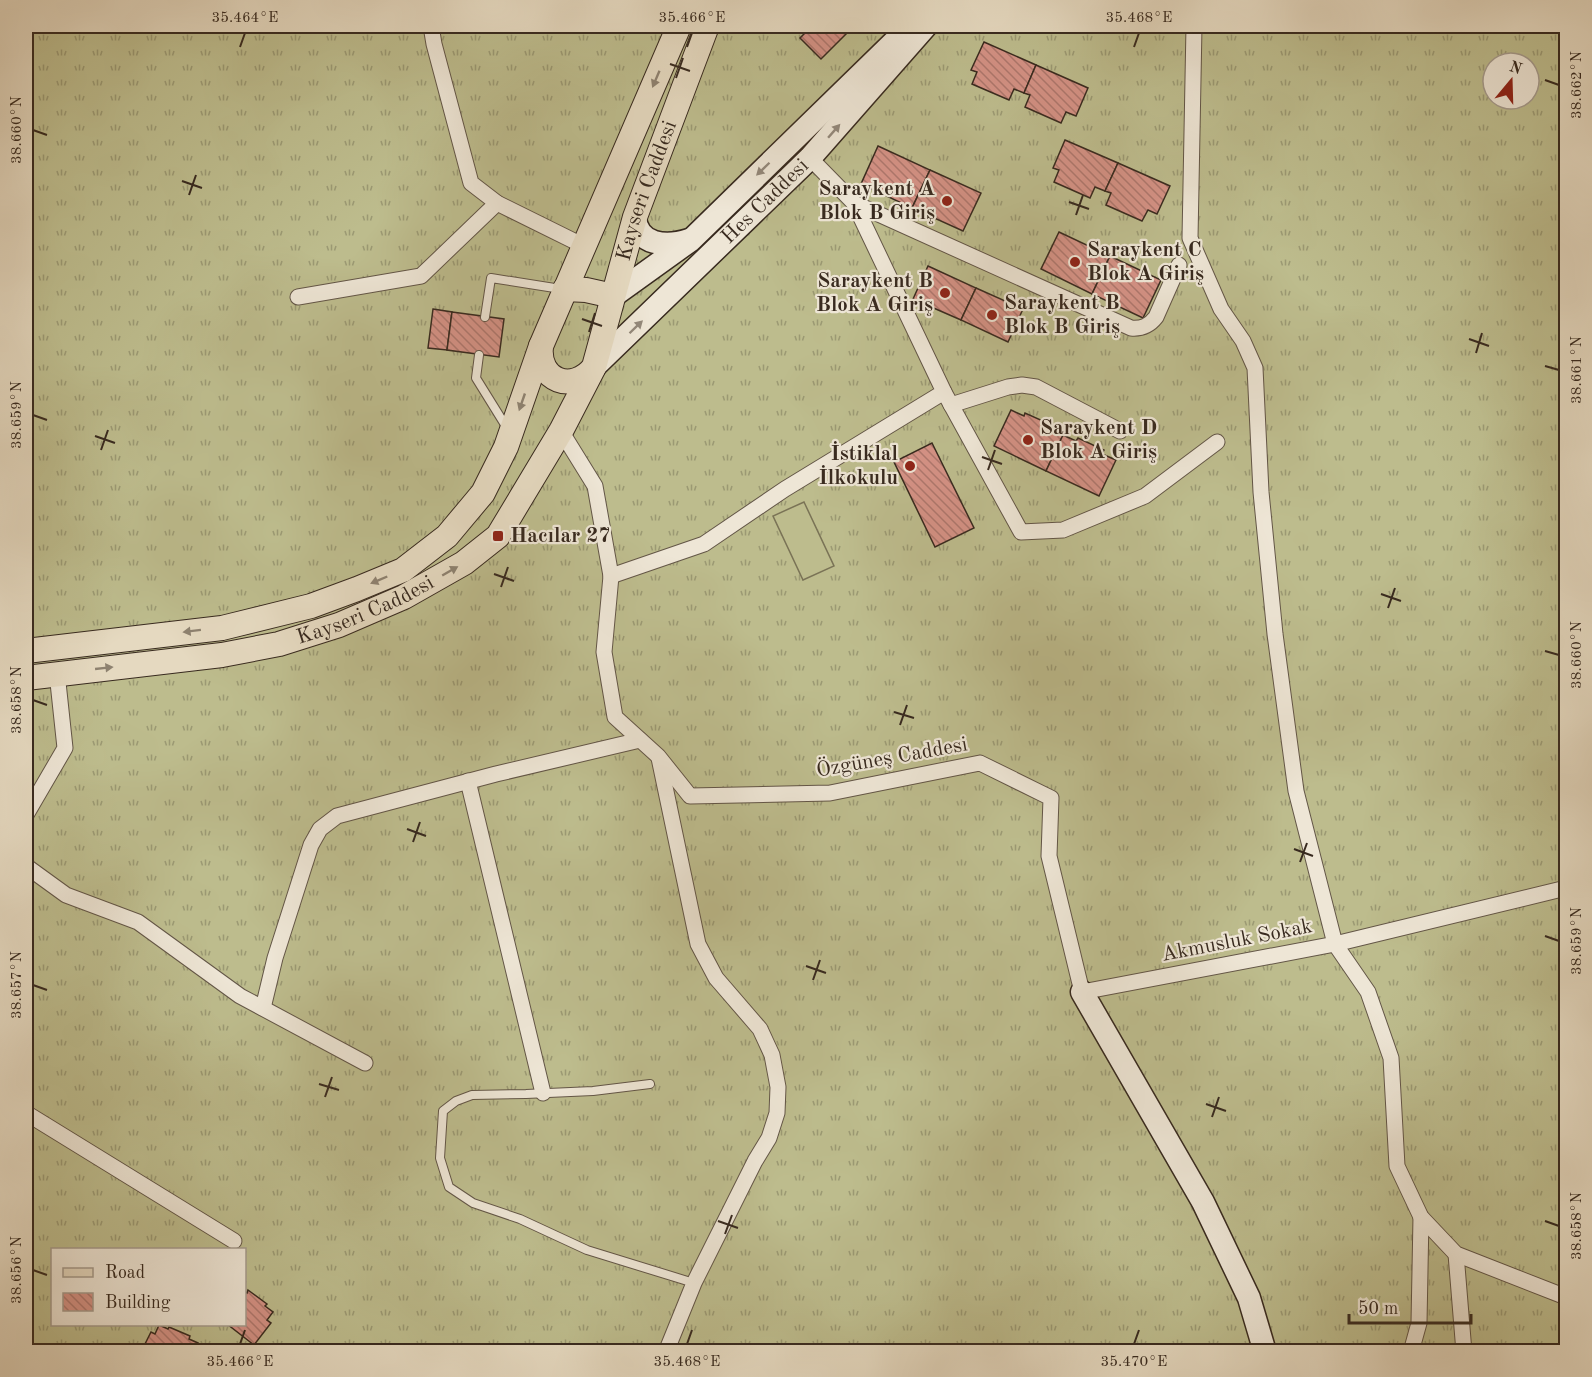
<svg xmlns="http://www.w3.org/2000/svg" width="1592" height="1377" viewBox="0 0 1592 1377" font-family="'Old Standard TT',serif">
  <defs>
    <pattern id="grass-tufts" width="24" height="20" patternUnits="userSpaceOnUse" patternTransform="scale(1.5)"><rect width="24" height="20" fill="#bdbc8d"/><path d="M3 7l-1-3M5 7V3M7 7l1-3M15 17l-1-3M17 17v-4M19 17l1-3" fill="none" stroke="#9b9973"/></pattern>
    <pattern id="building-back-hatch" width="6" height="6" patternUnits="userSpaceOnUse" patternTransform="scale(1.5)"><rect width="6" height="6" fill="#d59286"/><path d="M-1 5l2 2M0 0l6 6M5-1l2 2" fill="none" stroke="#ae776d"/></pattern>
  </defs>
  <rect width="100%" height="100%" fill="#e5d9c0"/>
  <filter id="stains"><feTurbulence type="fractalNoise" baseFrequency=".00333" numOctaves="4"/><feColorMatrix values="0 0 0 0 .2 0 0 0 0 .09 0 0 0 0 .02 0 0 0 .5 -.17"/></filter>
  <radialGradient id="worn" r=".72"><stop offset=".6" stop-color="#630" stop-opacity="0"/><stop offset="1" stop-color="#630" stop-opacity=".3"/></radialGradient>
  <!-- grass -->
  <path fill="url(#grass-tufts)" stroke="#7a7356" stroke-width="1.5" fill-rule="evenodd" d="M 26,26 L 1566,26 L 1566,1351 L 26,1351 ZM 1493,63 L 1529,63 L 1529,99 L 1493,99 ZM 52,1250 L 244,1250 L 244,1324 L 52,1324 Z"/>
  <!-- pitch -->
  <polygon fill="#bdbc8d" stroke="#7a7356" stroke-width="1.5" points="804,502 834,566 803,580 773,516"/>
  <!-- building -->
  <g fill="url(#building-back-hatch)" stroke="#382a1f" stroke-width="1.5">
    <polygon points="812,26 844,26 849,31 821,59 800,38"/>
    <polygon points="984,42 1036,65 1024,93 1014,89 1009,100 972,84 977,72 971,70"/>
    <polygon points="1036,65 1088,88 1076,116 1066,112 1061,123 1025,107 1030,95 1024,93"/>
    <polygon points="1065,140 1118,163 1105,191 1095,187 1090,198 1054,182 1059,170 1053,168"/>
    <polygon points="878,146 930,170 912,208 861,184"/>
    <polygon points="1118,163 1170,186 1157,214 1148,210 1142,221 1106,205 1111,193 1105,191"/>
    <polygon points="930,170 981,193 963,231 912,208"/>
    <polygon points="1059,232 1110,256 1092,294 1041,269"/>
    <polygon points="1110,256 1161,280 1143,318 1092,294"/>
    <polygon points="928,266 976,288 961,320 913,299"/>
    <polygon points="976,288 1023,309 1008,342 961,320"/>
    <polygon points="433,309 452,312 447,350 428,348"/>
    <polygon points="452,312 504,319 499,357 447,350"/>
    <polygon points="1011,410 1024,416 1025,413 1052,425 1050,429 1063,435 1046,471 994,446"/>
    <polygon points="1063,435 1076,441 1078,438 1104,450 1102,454 1116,460 1099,496 1046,471"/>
    <polygon points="932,443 974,528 935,547 894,462"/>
    <polygon points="248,1290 267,1304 265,1306 273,1312 267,1320 271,1323 254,1345 227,1324 244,1324 244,1291 247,1293"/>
    <polygon points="159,1325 168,1329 169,1327 190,1336 189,1339 198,1343 194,1352 141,1352 151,1332 155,1334"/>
    <polygon points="275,1344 283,1351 285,1349 288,1352 269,1352"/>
  </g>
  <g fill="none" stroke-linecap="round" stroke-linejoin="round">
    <!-- lane casing -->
    <g stroke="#635647" stroke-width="10">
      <g id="lane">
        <polyline points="485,317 491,278 561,289"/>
        <polyline points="479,355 476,378 507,428"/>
        <polyline points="650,1084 593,1091 526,1094 472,1095 456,1101 443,1111 440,1158 449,1187 473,1203 520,1219 587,1250 694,1283"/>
      </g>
    </g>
    <!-- street casing -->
    <g stroke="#635647" stroke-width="17">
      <g id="street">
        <polyline points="431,26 434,44 471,183 497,203 584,246"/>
        <polyline points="1194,26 1190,238 1221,309 1243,341 1255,368 1261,492 1275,634 1296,791 1335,944 1566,888"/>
        <path d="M 854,203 L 1131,328 C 1142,329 1149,326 1156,317 L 1179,265"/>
        <polyline points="298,297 421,276 497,203"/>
        <polyline points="944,392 1021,532 1063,530 1145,496 1217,442"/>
        <polyline points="951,405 1008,387 1022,385 1036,387 1120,431"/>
        <polyline points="561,431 595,486 611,576 604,652 615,717 658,756 690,796 830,793 980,763 1051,798 1049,856 1082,992 1335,944 1368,992 1391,1058 1397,1166 1421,1217 1456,1254 1566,1297"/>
        <polyline points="611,576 704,544 785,489 944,392 854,203 810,158"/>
        <polyline points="659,758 698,944 716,978 760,1029 772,1055 778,1087 777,1113 769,1138 755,1161 694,1283 666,1352"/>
        <polyline points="468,781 543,1093"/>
        <polyline points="26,815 65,748 57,673"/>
        <polyline points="26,866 66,895 138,922 240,996 365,1063"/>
        <polyline points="263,1008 275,958 311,845 320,829 337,816 496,774 640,740"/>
        <polyline points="26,1113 234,1241"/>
        <polyline points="1456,1254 1464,1352"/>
        <polyline points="1411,1352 1419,1323 1421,1217"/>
      </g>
    </g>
    <!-- secondary casing -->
    <g stroke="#382a1f" stroke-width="25">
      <g id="secondary">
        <path d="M 635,217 C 637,246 667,247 689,240"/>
        <polyline points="613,296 691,240 897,39"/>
        <path id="s1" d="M 594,367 L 810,158 L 926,26"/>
        <polyline points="1082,992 1203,1202 1249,1298 1265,1352"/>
      </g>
    </g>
    <!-- primary casing -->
    <g stroke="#382a1f" stroke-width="26">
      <g id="primary">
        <path id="s2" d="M 679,26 L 541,346 C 537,381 573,394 594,367 L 635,217 L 707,26"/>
        <polyline points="565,289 586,290 613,296"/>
        <polyline points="26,651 222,628 311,606 357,589 403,570 447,536 483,493 506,447 541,346"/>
        <path id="s3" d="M 26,678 L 222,655 L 279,644 L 339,625 L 404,597 L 464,563 L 498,536 L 561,431 L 593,369"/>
      </g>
    </g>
    <!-- lane -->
    <use href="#lane" stroke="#eee6d6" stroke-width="8"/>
    <!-- street -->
    <use href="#street" stroke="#eee6d6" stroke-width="15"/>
    <!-- secondary -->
    <use href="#secondary" stroke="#eee6d6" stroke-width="22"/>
    <!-- primary -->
    <use href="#primary" stroke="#e5d9c0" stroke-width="24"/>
  </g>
  <!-- one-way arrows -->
  <defs><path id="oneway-solid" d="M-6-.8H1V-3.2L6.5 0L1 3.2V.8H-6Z" transform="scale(1.5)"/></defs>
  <g fill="#8e8270">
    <use href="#oneway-solid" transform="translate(656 79) rotate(113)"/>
    <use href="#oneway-solid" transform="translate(522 402) rotate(109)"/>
    <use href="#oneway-solid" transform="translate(450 571) rotate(-30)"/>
    <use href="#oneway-solid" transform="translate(379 580) rotate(157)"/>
    <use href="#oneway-solid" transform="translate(192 631) rotate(173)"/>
    <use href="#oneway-solid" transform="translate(104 668) rotate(-6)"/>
  </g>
  <g fill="#93887a">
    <use href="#oneway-solid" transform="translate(834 131) rotate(-49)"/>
    <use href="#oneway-solid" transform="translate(763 169) rotate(136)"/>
    <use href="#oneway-solid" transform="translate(636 327) rotate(-44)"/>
  </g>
  <!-- ticks -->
  <path fill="none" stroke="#382a1f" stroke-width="2" d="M 240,47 L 245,33M 687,47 L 692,33M 1134,47 L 1139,33M 670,64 L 690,71M 676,78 L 683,58M 1545,80 L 1559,85M 33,130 L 47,135M 182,181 L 202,188M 189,195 L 196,175M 1069,202 L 1089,209M 1076,215 L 1083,195M 582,319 L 602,326M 589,332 L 595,313M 1469,339 L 1489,346M 1476,353 L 1482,333M 1545,366 L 1559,370M 33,415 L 47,420M 95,436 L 115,443M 101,450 L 108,430M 982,457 L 1002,464M 988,470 L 995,450M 494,574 L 514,581M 501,587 L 508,567M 1381,594 L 1401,601M 1388,608 L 1395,588M 1545,651 L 1559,655M 33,700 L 47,705M 894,712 L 914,718M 900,725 L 907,705M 407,829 L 426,836M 413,842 L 420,822M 1294,849 L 1313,856M 1300,862 L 1307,843M 1545,936 L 1559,941M 806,966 L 826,973M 813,980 L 820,960M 33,985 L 47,990M 319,1084 L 339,1090M 325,1097 L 332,1077M 1206,1104 L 1226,1111M 1212,1117 L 1219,1097M 718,1221 L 738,1228M 1545,1221 L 1559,1226M 725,1234 L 732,1215M 33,1270 L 47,1275M 240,1344 L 245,1330M 687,1344 L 692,1330M 1134,1344 L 1139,1330"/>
  <!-- markers -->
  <g fill="#8f2418" stroke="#eee6d6" stroke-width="2">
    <circle cx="947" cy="201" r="6"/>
    <circle cx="1075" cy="262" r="6"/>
    <circle cx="945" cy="293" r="6"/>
    <circle cx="992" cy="315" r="6"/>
    <circle cx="1028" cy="440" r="6"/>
    <circle cx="910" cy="466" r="6"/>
    <rect x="492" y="530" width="12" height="12" rx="3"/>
  </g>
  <g text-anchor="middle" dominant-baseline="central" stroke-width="4.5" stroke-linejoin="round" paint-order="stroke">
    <!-- poi labels -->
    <g font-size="21" font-weight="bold" fill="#382a1f" stroke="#eee6d6" text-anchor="start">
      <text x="935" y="189" text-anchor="end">Saraykent A<tspan x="935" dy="24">Blok B Giriş</tspan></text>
      <text x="1087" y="250">Saraykent C<tspan x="1087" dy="24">Blok A Giriş</tspan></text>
      <text x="933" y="281" text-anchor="end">Saraykent B<tspan x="933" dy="24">Blok A Giriş</tspan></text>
      <text x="1004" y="303">Saraykent B<tspan x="1004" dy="24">Blok B Giriş</tspan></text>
      <text x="1040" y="428">Saraykent D<tspan x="1040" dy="24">Blok A Giriş</tspan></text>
      <text x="898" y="454" text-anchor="end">İstiklal<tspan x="898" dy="24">İlkokulu</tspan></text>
      <text x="510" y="536">Hacılar 27</text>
    </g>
    <!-- street labels -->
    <g font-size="21" fill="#382a1f" stroke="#eee6d6">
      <text stroke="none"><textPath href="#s2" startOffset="614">Kayseri Caddesi</textPath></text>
      <text stroke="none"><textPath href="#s1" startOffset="238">Hes Caddesi</textPath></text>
      <text stroke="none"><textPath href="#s3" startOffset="348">Kayseri Caddesi</textPath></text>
      <text transform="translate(892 758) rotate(-10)">Özgüneş Caddesi</text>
      <text transform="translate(1237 941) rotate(-11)">Akmusluk Sokak</text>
    </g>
  </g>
  <!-- margin -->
  <rect width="1592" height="1377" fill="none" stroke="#e5d9c0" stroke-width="66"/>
  <!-- legend -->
  <rect x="51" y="1248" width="195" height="78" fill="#eee6d6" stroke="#a59b8d" stroke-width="1.5"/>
  <rect x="63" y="1268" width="30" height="9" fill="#e5d9c0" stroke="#a59b8d" stroke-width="1.5"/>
  <text x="105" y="1278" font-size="18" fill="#382a1f">Road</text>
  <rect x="63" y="1293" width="30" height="18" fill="url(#building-back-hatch)" stroke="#a59b8d" stroke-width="1.5"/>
  <text x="105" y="1308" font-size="18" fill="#382a1f">Building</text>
  <!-- north arrow -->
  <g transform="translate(1511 81) rotate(19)"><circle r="28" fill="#eee6d6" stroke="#a59b8d" stroke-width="1.5"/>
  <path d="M0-4.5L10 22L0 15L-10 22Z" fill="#8f2418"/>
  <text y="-9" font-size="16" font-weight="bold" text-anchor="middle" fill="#382a1f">N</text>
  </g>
  <!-- scale -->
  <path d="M1349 1314v9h122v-9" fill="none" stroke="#382a1f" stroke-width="3"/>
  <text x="1358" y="1314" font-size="18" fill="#382a1f" stroke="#eee6d6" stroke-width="4.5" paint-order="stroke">50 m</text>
  <rect x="33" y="33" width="1526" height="1311" fill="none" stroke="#382a1f" stroke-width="2"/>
  <g font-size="15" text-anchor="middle" fill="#382a1f">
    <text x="245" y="22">35.464°E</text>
    <text x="692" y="22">35.466°E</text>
    <text x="1139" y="22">35.468°E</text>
    <text transform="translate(1576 85) rotate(-90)" y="5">38.662°N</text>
    <text transform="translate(16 130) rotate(-90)" y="5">38.660°N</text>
    <text transform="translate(1576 370) rotate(-90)" y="5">38.661°N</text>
    <text transform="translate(16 415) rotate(-90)" y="5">38.659°N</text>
    <text transform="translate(1576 655) rotate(-90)" y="5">38.660°N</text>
    <text transform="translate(16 700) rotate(-90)" y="5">38.658°N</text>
    <text transform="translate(1576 941) rotate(-90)" y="5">38.659°N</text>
    <text transform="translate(16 985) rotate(-90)" y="5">38.657°N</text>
    <text transform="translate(1576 1226) rotate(-90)" y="5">38.658°N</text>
    <text transform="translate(16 1270) rotate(-90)" y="5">38.656°N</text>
    <text x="240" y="1366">35.466°E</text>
    <text x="687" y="1366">35.468°E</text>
    <text x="1134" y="1366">35.470°E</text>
  </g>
  <rect width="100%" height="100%" filter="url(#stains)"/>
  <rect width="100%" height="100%" fill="url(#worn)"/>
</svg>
